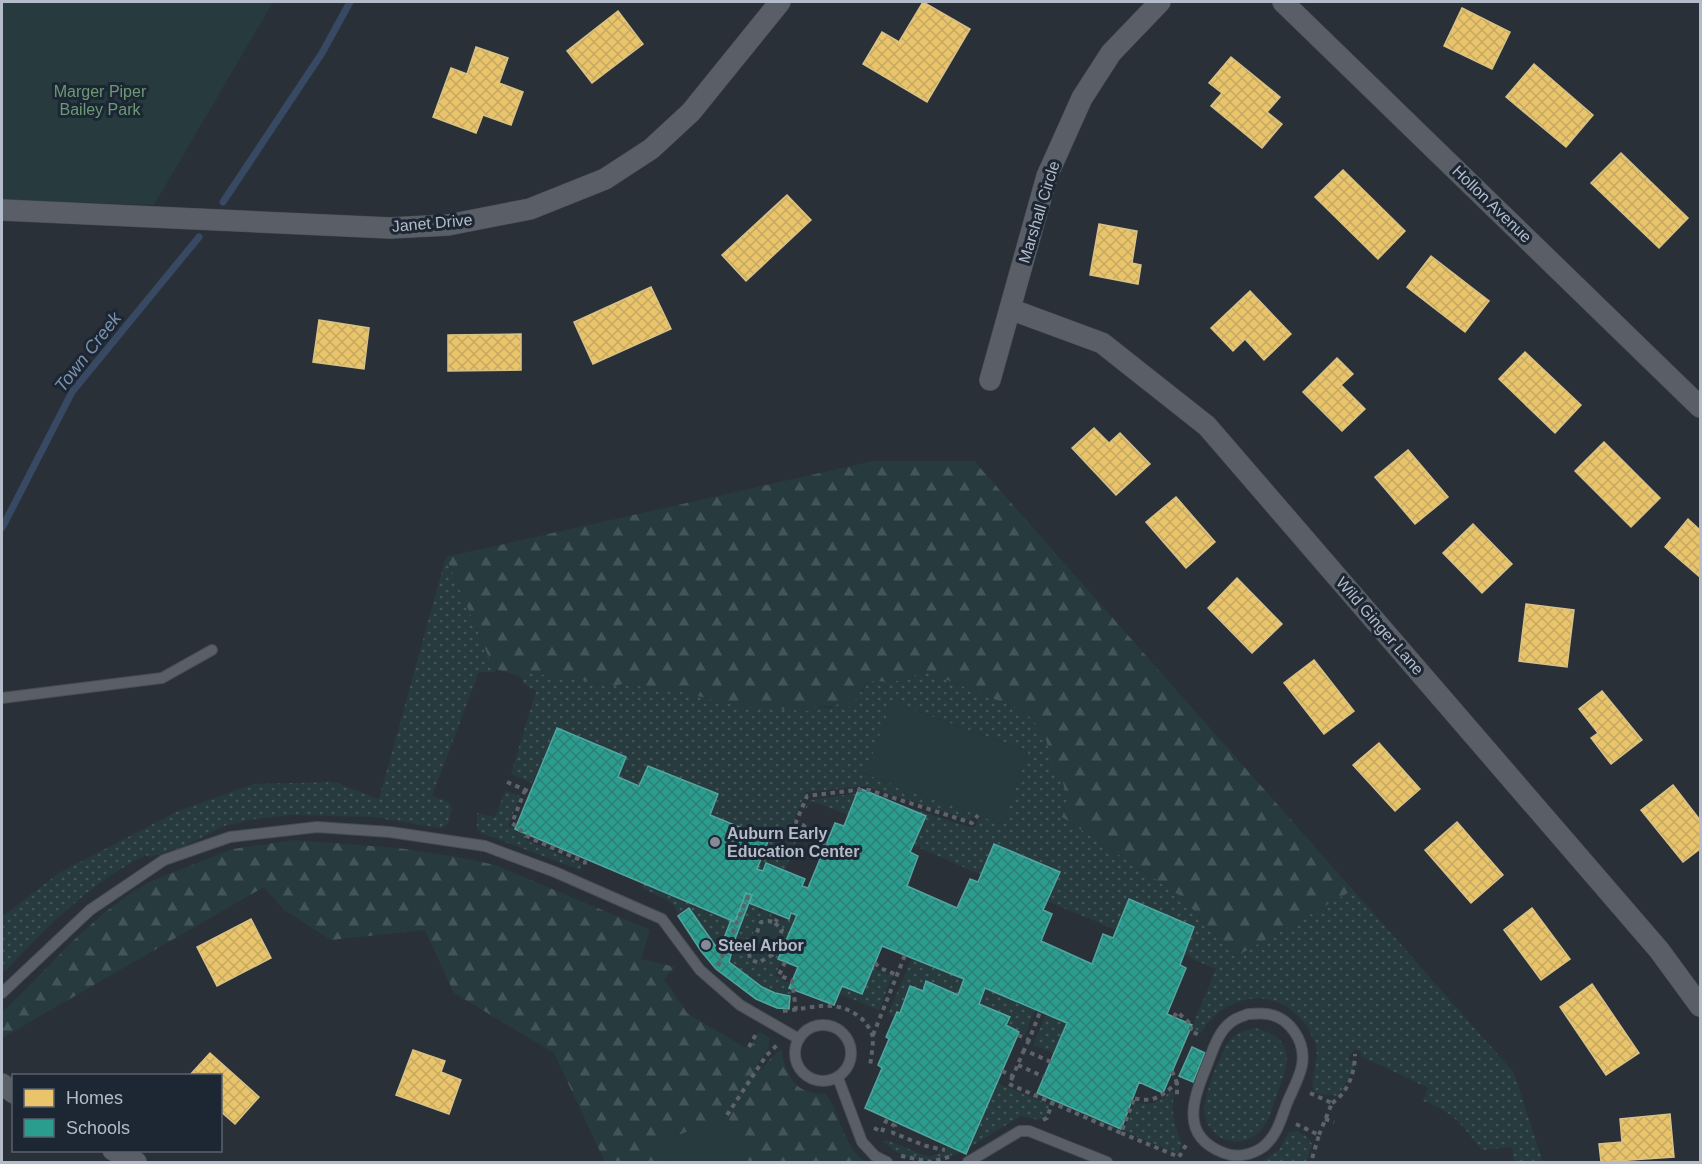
<svg xmlns="http://www.w3.org/2000/svg" width="1702" height="1164" viewBox="0 0 1702 1164" font-family="Arial,sans-serif">
  <defs>
    <pattern id="grass-dots" width="8" height="8" patternUnits="userSpaceOnUse" patternTransform="scale(1.5)"><rect width="8" height="8" fill="#273a3e"/><path d="M2 2h.1M6 6h.1" fill="none" stroke="#445559" stroke-width="1.8" stroke-linecap="round"/></pattern>
    <pattern id="forest-firs" width="22" height="20" patternUnits="userSpaceOnUse" patternTransform="scale(1.5)"><rect width="22" height="20" fill="#273a3e"/><path d="M5 1l3.5 6h-7zM16 11l3.5 6h-7z" fill="#445559"/></pattern>
    <pattern id="homes-cross-hatch" width="8" height="8" patternUnits="userSpaceOnUse" patternTransform="scale(1.5)"><rect width="8" height="8" fill="#e9c46a"/><path d="M0 0l8 8M0 8l8-8" fill="none" stroke="#c5a861"/></pattern>
    <pattern id="schools-cross-hatch" width="8" height="8" patternUnits="userSpaceOnUse" patternTransform="scale(1.5)"><rect width="8" height="8" fill="#2a9d8f"/><path d="M0 0l8 8M0 8l8-8" fill="none" stroke="#2e7f76"/></pattern>
  </defs>
  <rect width="100%" height="100%" fill="#2a3038"/>
  <!-- grass -->
  <g fill="url(#grass-dots)">
    <path d="M 446,557 L 495,672 L 479,672 L 432,796 L 449,802 L 452,808 L 448,824 L 441,828 L 372,817 L 290,815 L 255,819 L 224,826 L 185,846 L 150,857 L 146,855 C 86,885 48,927 2,974 L 2,917 L 59,873 L 178,811 L 254,784 L 334,782 L 379,799 Z"/>
    <path d="M 923,670 L 1009,705 L 1030,717 L 1045,735 L 1061,776 L 1068,800 L 1062,817 L 1182,897 L 1235,957 L 1353,890 L 1514,1073 L 1543,1162 L 1514,1162 L 1512,1147 L 1482,1150 C 1462,1125 1454,1112 1423,1101 L 1428,1088 L 1361,1056 L 1361,1052 L 1354,1049 L 1348,1059 L 1354,1062 L 1355,1066 L 1338,1096 L 1314,1093 C 1309,1076 1321,1060 1315,1043 C 1294,987 1231,984 1201,1033 L 1191,1030 L 1216,969 L 1190,958 L 1190,955 L 1186,956 L 1184,953 L 1194,927 L 1116,930 L 1047,901 L 1060,871 L 995,844 L 981,875 L 920,848 L 920,844 L 916,847 L 913,845 L 886,800 L 969,827 L 975,827 L 980,816 L 1002,824 L 1028,752 L 1018,748 L 892,702 L 866,774 L 976,814 L 969,820 L 866,786 L 806,792 L 792,824 L 801,828 L 785,871 L 766,863 L 763,871 L 757,869 L 769,838 L 710,815 L 718,794 L 648,766 L 639,786 L 618,777 L 625,757 L 557,728 L 532,783 L 511,774 L 536,691 L 524,684 L 521,677 L 529,673 L 587,681 L 610,687 L 622,684 L 678,691 L 741,707 L 830,708 L 863,691 L 868,681 C 887,682 908,683 923,670 Z"/>
    <polygon points="505,791 520,796 508,826 527,834 526,840 582,864 580,870 481,833 477,828 477,813 495,817"/>
    <polygon points="857,793 848,815 812,801 805,810 804,808 805,805 808,806 810,800"/>
    <polygon points="644,883 685,900 695,908 697,906 731,920 719,951 689,906 679,914 671,902 642,888"/>
    <path d="M 749,903 L 759,907 L 758,911 L 760,912 L 762,909 L 772,913 L 771,916 L 784,921 L 791,913 L 797,915 L 778,959 L 782,960 L 775,976 L 783,978 L 784,982 L 789,982 L 789,988 L 792,990 L 790,996 C 765,991 748,978 729,962 L 735,939 Z"/>
    <polygon points="912,958 964,979 958,995 927,981 923,991 910,986 900,1013 897,1013 895,1017 888,1014"/>
    <polygon points="873,965 877,970 892,976 879,1010 839,994 842,986 862,994"/>
    <polygon points="985,988 1035,1009 1025,1035 1006,1025 1010,1016 979,1004"/>
    <polygon points="1046,1014 1067,1023 1054,1053 1033,1045"/>
    <path d="M 1254,1028 C 1296,1037 1290,1062 1277,1094 C 1273,1104 1270,1119 1263,1128 C 1252,1143 1228,1147 1215,1133 C 1210,1128 1205,1121 1204,1113 C 1203,1099 1220,1052 1230,1040 C 1235,1033 1246,1030 1254,1028 Z"/>
    <polygon points="997,1083 1050,1105 1046,1117 1039,1120 1021,1116 970,1147"/>
    <path d="M 1170,1091 L 1174,1093 C 1171,1112 1174,1126 1182,1144 L 1178,1154 L 1124,1131 L 1134,1103 C 1150,1105 1160,1104 1170,1091 Z"/>
    <polygon points="1297,1131 1307,1137 1312,1144 1306,1162 1260,1162 1279,1150 1289,1132"/>
    <path d="M 883,1141 L 889,1141 L 929,1157 L 946,1151 L 947,1146 L 960,1152 C 935,1164 903,1163 883,1141 Z"/>
  </g>
  <!-- forest -->
  <g fill="url(#forest-firs)">
    <path d="M 874,461 L 974,461 L 1353,890 L 1235,957 L 1182,897 L 1062,817 L 1068,800 L 1061,776 L 1054,773 L 1045,735 L 1030,717 L 1009,705 L 923,670 C 908,682 887,682 868,681 L 850,708 L 838,704 C 826,709 819,704 808,711 L 741,707 L 678,691 L 622,684 L 610,687 L 587,681 L 529,673 L 521,677 L 496,669 L 495,672 L 446,557 Z"/>
    <path d="M 294,840 L 398,848 L 458,857 L 495,865 L 650,930 L 641,959 L 675,967 L 664,979 L 687,1013 L 744,1047 L 751,1047 L 757,1034 L 760,1032 L 770,1038 L 768,1049 L 755,1068 L 756,1072 C 766,1069 769,1056 781,1050 C 787,1078 795,1094 826,1094 C 841,1116 843,1146 865,1162 L 605,1162 L 554,1053 L 454,993 L 425,930 L 331,940 L 284,910 L 264,887 L 2,1038 L 2,1013 L 74,940 L 104,913 L 134,891 L 149,882 L 233,849 Z"/>
  </g>
  <!-- park -->
  <g fill="#273a3e">
    <polygon points="2,2 273,2 154,205 2,200"/>
    <polygon points="892,702 1028,752 1002,824 865,774"/>
    <polygon points="768,918 782,925 782,932 772,958 758,964 750,961 746,952 755,928 760,920"/>
    <polygon points="727,1115 743,1154 722,1162 665,1162 657,1144"/>
  </g>
  <!-- homes -->
  <g fill="url(#homes-cross-hatch)" stroke="#d9c286" stroke-width="1.5">
    <polygon points="923,2 970,29 927,102 863,64 882,32 899,42"/>
    <polygon points="1462,8 1510,32 1492,69 1444,46"/>
    <polygon points="618,11 643,44 592,83 567,51"/>
    <polygon points="476,47 508,58 499,83 523,92 511,125 483,115 476,133 433,117 451,68 467,74"/>
    <polygon points="1231,57 1280,97 1267,112 1282,124 1262,148 1211,106 1222,93 1209,83"/>
    <polygon points="1534,64 1593,115 1566,147 1506,97"/>
    <polygon points="1621,153 1688,218 1659,248 1591,183"/>
    <polygon points="1343,170 1405,231 1378,259 1315,197"/>
    <polygon points="787,195 811,220 746,281 722,255"/>
    <polygon points="1099,224 1137,231 1132,263 1141,265 1138,284 1090,275"/>
    <polygon points="1431,256 1489,301 1465,332 1407,287"/>
    <polygon points="651,287 671,329 593,364 574,322"/>
    <polygon points="1250,291 1291,334 1264,360 1245,339 1233,351 1211,328"/>
    <polygon points="319,320 369,328 364,369 313,362"/>
    <polygon points="521,334 521,370 448,371 448,335"/>
    <polygon points="1525,352 1581,405 1555,433 1499,379"/>
    <polygon points="1337,358 1353,374 1341,385 1365,409 1342,431 1303,392"/>
    <polygon points="1094,428 1109,443 1120,433 1150,464 1116,495 1072,448"/>
    <polygon points="1604,442 1660,498 1631,527 1575,471"/>
    <polygon points="1408,450 1448,497 1415,524 1375,477"/>
    <polygon points="1176,497 1215,542 1186,568 1146,522"/>
    <polygon points="1688,519 1700,530 1700,577 1665,547"/>
    <polygon points="1473,524 1512,564 1482,593 1443,553"/>
    <polygon points="1237,578 1282,624 1252,653 1208,608"/>
    <polygon points="1526,604 1574,610 1567,667 1519,661"/>
    <polygon points="1314,660 1354,711 1324,734 1284,683"/>
    <polygon points="1602,691 1642,740 1611,764 1591,738 1598,733 1579,709"/>
    <polygon points="1379,743 1420,789 1395,811 1353,765"/>
    <polygon points="1673,785 1700,820 1700,849 1683,862 1641,810"/>
    <polygon points="1457,822 1503,875 1471,903 1425,850"/>
    <polygon points="1532,908 1570,959 1541,980 1504,930"/>
    <polygon points="251,919 271,958 217,986 197,947"/>
    <polygon points="1592,984 1639,1053 1606,1075 1560,1007"/>
    <polygon points="413,1050 445,1061 441,1072 461,1080 449,1114 396,1095"/>
    <polygon points="210,1053 259,1097 235,1124 220,1111 220,1076 189,1076"/>
    <polygon points="1670,1114 1674,1157 1601,1162 1599,1144 1622,1142 1620,1119"/>
  </g>
  <!-- schools -->
  <g fill="url(#schools-cross-hatch)" stroke="#53a6a0" stroke-width="1.5">
    <polygon points="557,728 626,757 618,777 639,786 648,766 718,794 710,815 769,839 757,869 763,871 766,863 805,879 802,886 808,888 835,823 844,826 859,788 926,816 910,852 918,856 907,886 957,908 970,879 978,882 994,844 1060,872 1043,910 1052,914 1041,941 1092,964 1103,934 1113,938 1129,899 1194,927 1180,965 1186,968 1167,1014 1192,1025 1163,1093 1139,1082 1121,1129 1037,1093 1067,1023 985,988 979,1004 1010,1017 1006,1025 1019,1032 966,1154 865,1108 882,1068 878,1065 889,1039 886,1037 897,1012 900,1013 910,986 923,991 926,981 958,995 964,979 882,946 862,994 842,986 834,1005 789,988 798,967 778,959 797,915 791,913 789,919 749,903 752,895 746,893 735,922 515,829"/>
    <polygon points="746,893 752,895 735,939 729,962 762,987 775,993 790,996 789,1009 777,1008 756,999 716,969 701,951 678,916 689,908 719,951 731,920 735,922"/>
    <polygon points="1192,1047 1205,1053 1193,1082 1179,1076"/>
  </g>
  <g fill="none" stroke-linecap="round" stroke-linejoin="round">
    <!-- stream -->
    <g stroke="#384963" stroke-width="7">
      <polyline points="223,202 322,53 350,2"/>
      <polyline points="2,528 72,392 199,237"/>
    </g>
    <!-- service casing -->
    <g stroke="#484c53" stroke-width="12">
      <g id="service">
        <polyline points="2,698 162,678 212,650"/>
        <polyline points="2,993 90,910 164,860 230,837 317,827 390,832 485,846 555,872 662,919 700,970 740,1005 799,1039"/>
        <path d="M 1248,1014 C 1254,1014 1261,1013 1267,1014 C 1290,1017 1306,1042 1302,1065 C 1300,1077 1292,1091 1287,1103 C 1281,1119 1277,1136 1263,1147 C 1252,1155 1236,1158 1224,1153 C 1179,1136 1193,1099 1207,1065 C 1213,1050 1218,1032 1231,1022 C 1236,1018 1243,1016 1248,1014 Z"/>
        <circle cx="823" cy="1053" r="28"/>
        <polyline points="838,1078 862,1142 875,1156 887,1162"/>
        <polyline points="968,1162 1020,1131 1029,1131 1107,1162"/>
      </g>
    </g>
    <!-- minor casing -->
    <g stroke="#484c53" stroke-width="22">
      <g id="minor">
        <polyline points="1283,2 1700,407"/>
        <polyline points="2,210 390,228 448,225 530,209 605,179 651,149 691,112 780,2"/>
        <polyline points="1010,309 1102,343 1207,426 1659,950 1700,1006"/>
        <polyline points="990,380 1047,176 1082,98 1111,53 1160,2"/>
        <polyline points="2,1084 14,1093"/>
        <polyline points="113,1150 136,1162"/>
      </g>
    </g>
    <!-- path -->
    <g stroke="#5d636a" stroke-width="4" stroke-dasharray="4.5 4.5" stroke-linecap="butt">
      <polyline points="507,782 530,792"/>
      <polyline points="525,790 512,823 530,838 585,862 585,868"/>
      <polyline points="826,845 803,825 796,822 807,796 856,790 869,790 972,823 978,815"/>
      <polyline points="775,923 782,930 772,955 758,963 750,959 749,953 761,922 769,921 775,923 777,919"/>
      <polyline points="785,962 779,975 792,981 796,1010"/>
      <polyline points="875,963 880,968 897,975"/>
      <polyline points="718,966 749,894"/>
      <path d="M 783,1011 C 812,1009 834,997 861,1018 C 866,1023 872,1031 873,1038 C 873,1047 871,1057 870,1067"/>
      <polyline points="1174,1017 1177,1012 1192,1025 1190,1031 1202,1036"/>
      <polyline points="873,1035 905,955"/>
      <polyline points="1018,1035 1029,1040 1040,1012"/>
      <polyline points="1029,1040 1024,1050 1051,1062"/>
      <polyline points="749,1047 756,1034"/>
      <polyline points="1018,1065 1044,1077"/>
      <polyline points="1002,1071 1013,1076 1024,1050"/>
      <polyline points="1172,1071 1177,1083 1178,1083"/>
      <path d="M 1013,1076 L 1009,1084 L 1121,1133 L 1134,1099 L 1133,1098 C 1154,1103 1160,1097 1177,1083 L 1177,1097"/>
      <polyline points="1310,1093 1332,1103 1319,1135"/>
      <path d="M 1332,1103 C 1348,1093 1355,1072 1355,1054"/>
      <polyline points="727,1115 766,1056 777,1045"/>
      <polyline points="1325,1119 1334,1122"/>
      <polyline points="1043,1120 1047,1118 1052,1103"/>
      <polyline points="1296,1124 1319,1135 1311,1162"/>
      <polyline points="874,1128 882,1132 886,1121 895,1126 893,1133 926,1146 945,1150"/>
      <polyline points="1121,1133 1179,1157 1186,1145"/>
      <polyline points="901,1156 931,1162 952,1156"/>
    </g>
    <!-- service -->
    <use href="#service" stroke="#5a5e66" stroke-width="10"/>
    <!-- minor -->
    <use href="#minor" stroke="#5a5e66" stroke-width="21"/>
  </g>
  <!-- markers -->
  <g fill="#848b96" stroke="#1d2633" stroke-width="2">
    <circle cx="715" cy="842" r="6"/>
    <circle cx="706" cy="945" r="6"/>
  </g>
  <g text-anchor="middle" dominant-baseline="central" stroke-width="6" stroke-linejoin="round" paint-order="stroke">
    <!-- park labels -->
    <g font-size="16" fill="#6b9a76" stroke="#1d2633">
      <text x="100" y="91">Marger Piper<tspan x="100" dy="18">Bailey Park</tspan></text>
    </g>
    <!-- street labels -->
    <g font-size="16" fill="#b4bcc9" stroke="#1d2633">
      <text transform="translate(1492 204) rotate(44)">Hollon Avenue</text>
      <text transform="translate(1039 212) rotate(-73)">Marshall Circle</text>
      <text transform="translate(432 223) rotate(-5)">Janet Drive</text>
      <text transform="translate(1380 626) rotate(49)">Wild Ginger Lane</text>
    </g>
    <!-- poi labels -->
    <g font-size="16" font-weight="bold" fill="#b4bcc9" stroke="#1d2633" text-anchor="start">
      <text x="727" y="833">Auburn Early<tspan x="727" dy="18">Education Center</tspan></text>
      <text x="718" y="945">Steel Arbor</text>
    </g>
    <!-- water labels -->
    <g font-size="18" font-style="italic" fill="#7c92b1" stroke="#1d2633">
      <text transform="translate(88 352) rotate(-52)">Town Creek</text>
    </g>
  </g>
  <!-- border -->
  <rect width="1702" height="1164" fill="none" stroke="#b4bcc9" stroke-width="6"/>
  <!-- legend -->
  <rect x="12" y="1074" width="210" height="78" fill="#1d2633" stroke="#59626f" stroke-width="1.5"/>
  <rect x="24" y="1089" width="30" height="18" fill="#e9c46a" stroke="#59626f" stroke-width="1.5"/>
  <text x="66" y="1104" font-size="18" fill="#b4bcc9">Homes</text>
  <rect x="24" y="1119" width="30" height="18" fill="#2a9d8f" stroke="#59626f" stroke-width="1.5"/>
  <text x="66" y="1134" font-size="18" fill="#b4bcc9">Schools</text>
</svg>
